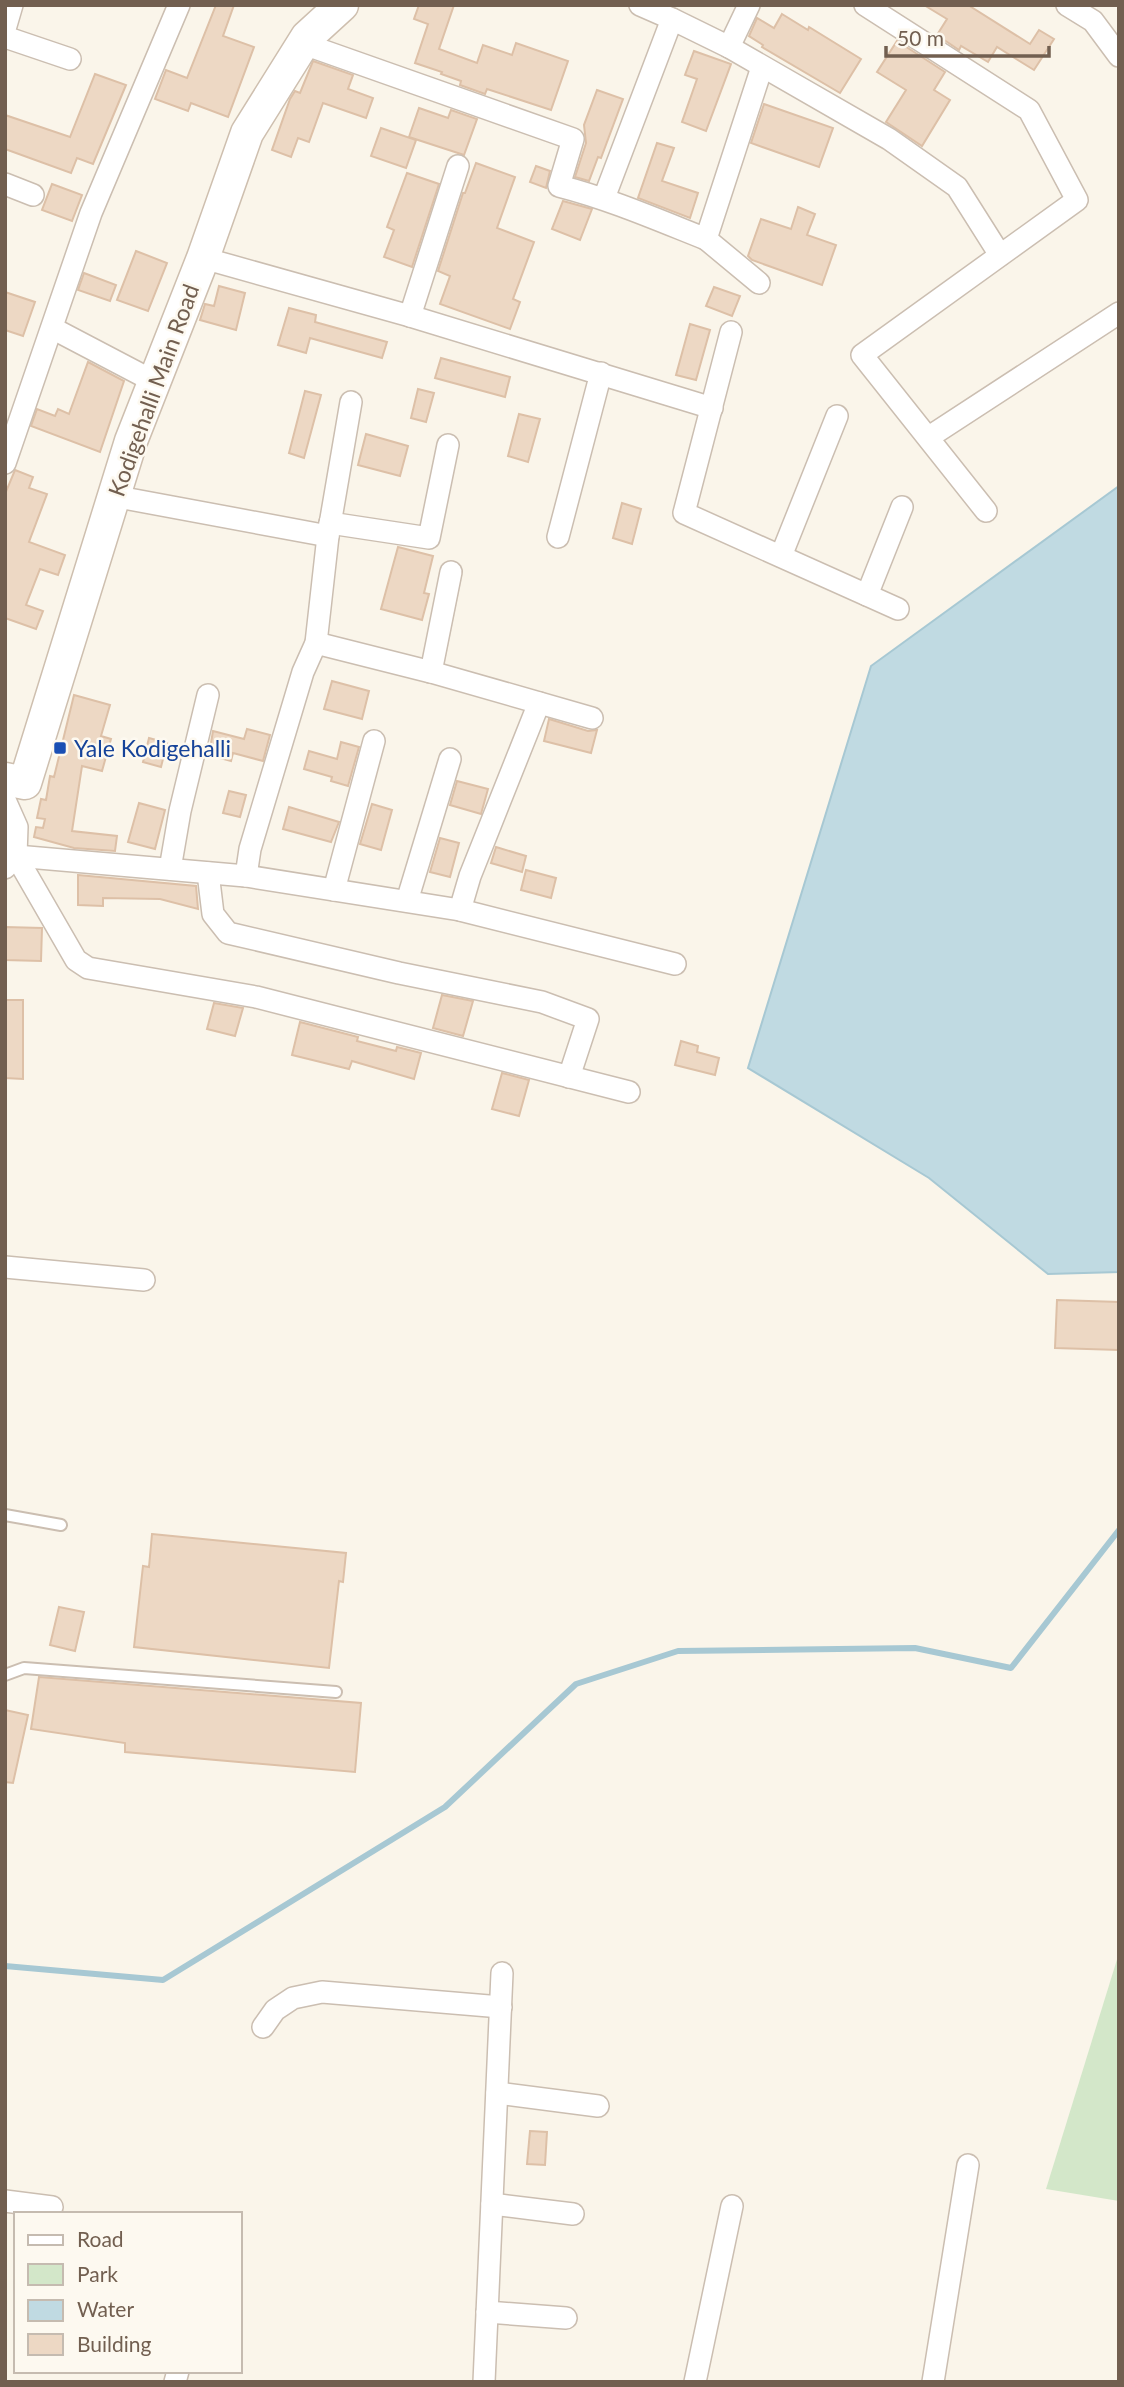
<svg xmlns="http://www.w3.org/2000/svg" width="1124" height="2387" viewBox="0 0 1124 2387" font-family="Lato,sans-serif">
  <rect width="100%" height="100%" fill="#faf5ea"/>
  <!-- green -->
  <polygon fill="#d3e7c9" points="1119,1953 1119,2201 1046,2189"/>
  <!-- water -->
  <polygon fill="#c0dae2" stroke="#a7c8d3" stroke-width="2" points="1119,486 1119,1272 1048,1274 929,1178 748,1068 871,666"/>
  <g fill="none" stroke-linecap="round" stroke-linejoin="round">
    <!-- stream -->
    <polyline stroke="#a7c8d3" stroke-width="6" points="5,1966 163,1980 445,1807 576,1684 678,1651 915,1648 1011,1668 1119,1530"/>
  </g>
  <!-- building -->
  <g fill="#edd8c4" stroke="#ddc0a7" stroke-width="2">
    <polygon points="216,5 234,5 223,36 254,47 228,117 191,103 188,111 155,99 166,70 187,78"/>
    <polygon points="419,5 454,5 439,49 477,63 483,45 512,55 516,43 568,61 551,110 487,89 485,94 460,85 461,81 441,74 442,72 415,63 428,24 414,19"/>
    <polygon points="924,5 968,5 1030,44 1039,30 1054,39 1034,70 997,47 988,62 961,46 959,50 937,35 947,19"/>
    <polygon points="782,14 808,30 809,27 861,59 840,93 762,47 763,45 749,36 757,18 774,28"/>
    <polygon points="897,41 945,72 934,90 950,100 922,146 886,122 906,90 877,72"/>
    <polygon points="694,51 731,64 706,131 682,122 697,79 685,75"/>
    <polygon points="313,61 353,75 348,89 373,98 366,118 323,103 309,142 298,138 291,157 272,150 290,99 295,91 300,93"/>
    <polygon points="95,74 126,85 93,164 77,158 71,173 5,149 5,115 70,137"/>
    <polygon points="597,90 623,99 601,158 598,157 589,181 575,177 586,143 584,125"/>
    <polygon points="764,104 833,128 819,167 751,143"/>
    <polygon points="419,108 448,118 451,110 477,119 464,155 409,137"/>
    <polygon points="381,128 416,140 406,168 371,156"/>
    <polygon points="657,143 674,148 662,181 698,193 690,218 638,198"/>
    <polygon points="476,163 515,177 497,228 534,242 513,299 520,302 510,329 440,304 450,276 438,271 463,193 465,193"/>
    <polygon points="536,166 550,171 546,188 530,182"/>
    <polygon points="407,173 439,184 412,267 384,257 394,230 387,227"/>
    <polygon points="52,184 82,195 72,221 42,210"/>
    <polygon points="563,201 592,209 580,240 552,229"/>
    <polygon points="798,207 815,214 807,235 836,245 822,285 752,260 748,256 761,219 791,229"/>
    <polygon points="136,251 167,263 148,311 117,300"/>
    <polygon points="84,273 116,285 110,301 78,290"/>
    <polygon points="219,286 245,293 236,330 200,320 205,304 214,306"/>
    <polygon points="714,287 740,296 732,316 706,306"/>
    <polygon points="5,292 35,302 23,336 5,330"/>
    <polygon points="289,308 316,315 315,322 387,342 382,358 310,338 306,353 278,345"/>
    <polygon points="690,324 710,330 696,380 676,375"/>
    <polygon points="441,358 510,377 505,397 435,378"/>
    <polygon points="88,362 124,381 100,452 31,426 37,409 55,416 58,409 69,414"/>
    <polygon points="418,389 434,393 426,422 411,418"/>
    <polygon points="305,391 321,395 304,458 289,453"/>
    <polygon points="519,414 540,419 528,462 508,456"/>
    <polygon points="366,434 408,446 400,476 358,465"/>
    <polygon points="15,470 33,477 29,488 47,494 29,542 65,555 58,575 40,569 26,605 43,611 36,629 5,618 5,494"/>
    <polygon points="622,503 641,509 632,544 613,538"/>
    <polygon points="398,547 433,556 424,593 429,594 422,620 381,609"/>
    <polygon points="332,681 369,691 362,719 324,709"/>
    <polygon points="74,695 110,705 101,736 111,739 102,771 82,766 72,831 117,836 115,851 74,848 34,837 36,827 43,828 45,819 37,818 41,799 46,800 50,776 54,777"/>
    <polygon points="549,719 588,731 597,730 591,753 544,741"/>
    <polygon points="247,729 270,735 263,761 233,753 231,761 209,755 213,731 244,739"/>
    <polygon points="149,738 167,743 161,767 143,762"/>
    <polygon points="341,742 359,747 348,786 331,781 332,777 304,769 309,751 337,759"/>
    <polygon points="457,781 488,789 481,814 450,805"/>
    <polygon points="229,791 246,795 240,817 223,813"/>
    <polygon points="139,803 165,810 155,849 128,842"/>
    <polygon points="372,804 392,810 381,850 360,844"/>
    <polygon points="289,807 339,822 331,842 283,829"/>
    <polygon points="440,838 459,843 450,877 430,872"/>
    <polygon points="496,847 526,856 522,872 491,863"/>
    <polygon points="526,870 556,878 551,898 521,890"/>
    <polygon points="78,875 196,886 198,909 160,899 103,898 103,906 78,905"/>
    <polygon points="5,927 42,928 41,961 5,960"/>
    <polygon points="442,995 473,1001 463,1036 433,1028"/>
    <polygon points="5,1000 23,1000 23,1079 5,1078"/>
    <polygon points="214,1003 243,1008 235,1036 207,1029"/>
    <polygon points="300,1022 358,1037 357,1041 396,1051 397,1047 421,1053 414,1079 352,1061 349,1069 292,1055"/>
    <polygon points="681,1041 698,1046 697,1052 719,1058 715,1075 675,1065"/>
    <polygon points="502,1073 529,1080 519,1116 492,1109"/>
    <polygon points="1057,1300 1119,1302 1119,1350 1055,1348"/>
    <polygon points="152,1534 346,1553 343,1582 339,1581 329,1668 134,1647 143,1566 149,1567"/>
    <polygon points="59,1607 84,1612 75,1651 50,1645"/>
    <polygon points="39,1677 361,1703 355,1772 125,1752 125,1743 31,1729"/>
    <polygon points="5,1710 28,1715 13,1783 5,1782"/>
    <polygon points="530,2131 547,2132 545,2165 527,2164"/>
  </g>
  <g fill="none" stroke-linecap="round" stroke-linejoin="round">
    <!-- lane casing -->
    <g stroke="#cbbeb1" stroke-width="14">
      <g id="lane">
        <polyline points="5,1515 61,1525"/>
        <polyline points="5,1675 24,1668 336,1692"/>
      </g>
    </g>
    <!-- street casing -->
    <g stroke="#cbbeb1" stroke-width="24">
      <g id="street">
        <polyline points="640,5 672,19"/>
        <polyline points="865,5 1029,110 1077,200 862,355 986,511"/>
        <polyline points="1067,5 1093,21 1119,56"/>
        <polyline points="5,29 12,5"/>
        <polyline points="5,37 70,59"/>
        <path d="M 304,44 L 573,139 L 559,186 C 610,199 658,220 706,239 L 762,67"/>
        <polyline points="729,47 889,139 957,187 1000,255"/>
        <polyline points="5,184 33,195"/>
        <polyline points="604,198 672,19 729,47 749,5"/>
        <polyline points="706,239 759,283"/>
        <polyline points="203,258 410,316 712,408"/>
        <polyline points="410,316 458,166"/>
        <polyline points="52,328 153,381"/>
        <polyline points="731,332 684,513 898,609"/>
        <polyline points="929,437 1119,313"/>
        <polyline points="5,463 91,213 179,5"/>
        <polyline points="113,496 328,536 351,402"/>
        <polyline points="330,523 429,538 448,445"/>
        <polyline points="558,537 601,373"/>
        <polyline points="781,556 837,416"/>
        <polyline points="867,595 902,507"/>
        <polyline points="316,643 431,672 592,718"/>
        <polyline points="431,672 451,572"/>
        <polyline points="5,800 17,827 16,856 76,960 88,968 256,997 629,1092"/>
        <polyline points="5,868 16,856 246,876 460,910 675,964"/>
        <polyline points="170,869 180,811 208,695"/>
        <polyline points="208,873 213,914 228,933 399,973 542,1002 588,1019 569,1077"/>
        <polyline points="246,876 250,849 303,672 316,643 328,536"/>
        <polyline points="334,890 374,741"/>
        <polyline points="407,901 450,759"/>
        <polyline points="460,910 470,876 539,703"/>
        <polyline points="5,1267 144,1280"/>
        <polyline points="263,2027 275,2010 293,1998 322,1992 501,2007"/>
        <polyline points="497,2093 598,2106"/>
        <polyline points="5,2201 52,2207"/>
        <polyline points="492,2204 573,2214"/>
        <polyline points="487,2312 566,2318"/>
        <polyline points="175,2382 178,2371"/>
        <polyline points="484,2382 502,1973"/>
        <polyline points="695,2382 732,2206"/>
        <polyline points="933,2382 968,2165"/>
      </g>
    </g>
    <!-- secondary casing -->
    <g stroke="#cebfaf" stroke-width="35">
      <polyline id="secondary" points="5,779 25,783 131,441 203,258 247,133 307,37 342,5"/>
    </g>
    <!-- lane -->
    <use href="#lane" stroke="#fff" stroke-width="10"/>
    <!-- street -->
    <use href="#street" stroke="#fff" stroke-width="21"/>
    <!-- secondary -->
    <use href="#secondary" stroke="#fff" stroke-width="32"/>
  </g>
  <!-- markers -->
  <rect fill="#1a4fb4" stroke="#fdf9f0" stroke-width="2.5" x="53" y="741" width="14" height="14" rx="3.5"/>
  <g text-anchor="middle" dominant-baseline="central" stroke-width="5" stroke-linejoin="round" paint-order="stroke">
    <!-- street labels -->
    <g font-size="23" fill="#725f50" stroke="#fdf9f0">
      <text transform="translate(153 390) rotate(-70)">Kodigehalli Main Road</text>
    </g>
    <!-- transit labels -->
    <g font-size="23" fill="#164399" stroke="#fdf9f0" text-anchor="start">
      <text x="74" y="748">Yale Kodigehalli</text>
    </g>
  </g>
  <!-- border -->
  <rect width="1124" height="2387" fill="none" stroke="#725f50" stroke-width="14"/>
  <!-- legend -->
  <rect x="14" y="2212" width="228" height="161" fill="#fdf9f0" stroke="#c5bbb0" stroke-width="2"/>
  <rect x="28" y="2235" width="35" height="10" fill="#ffffff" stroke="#c5bbb0" stroke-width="2"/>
  <text x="77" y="2247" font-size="21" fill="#725f50">Road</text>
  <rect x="28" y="2264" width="35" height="21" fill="#d3e7c9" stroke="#c5bbb0" stroke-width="2"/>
  <text x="77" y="2282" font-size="21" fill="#725f50">Park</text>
  <rect x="28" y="2300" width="35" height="21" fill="#c0dae2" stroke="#c5bbb0" stroke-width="2"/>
  <text x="77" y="2317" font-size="21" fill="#725f50">Water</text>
  <rect x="28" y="2334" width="35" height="21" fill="#edd8c4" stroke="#c5bbb0" stroke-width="2"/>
  <text x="77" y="2352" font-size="21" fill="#725f50">Building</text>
  <!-- scale -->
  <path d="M886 46v10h163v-10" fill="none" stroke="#725f50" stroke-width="3.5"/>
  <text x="897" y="46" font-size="21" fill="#725f50" stroke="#fdf9f0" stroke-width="5" paint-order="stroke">50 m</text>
</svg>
